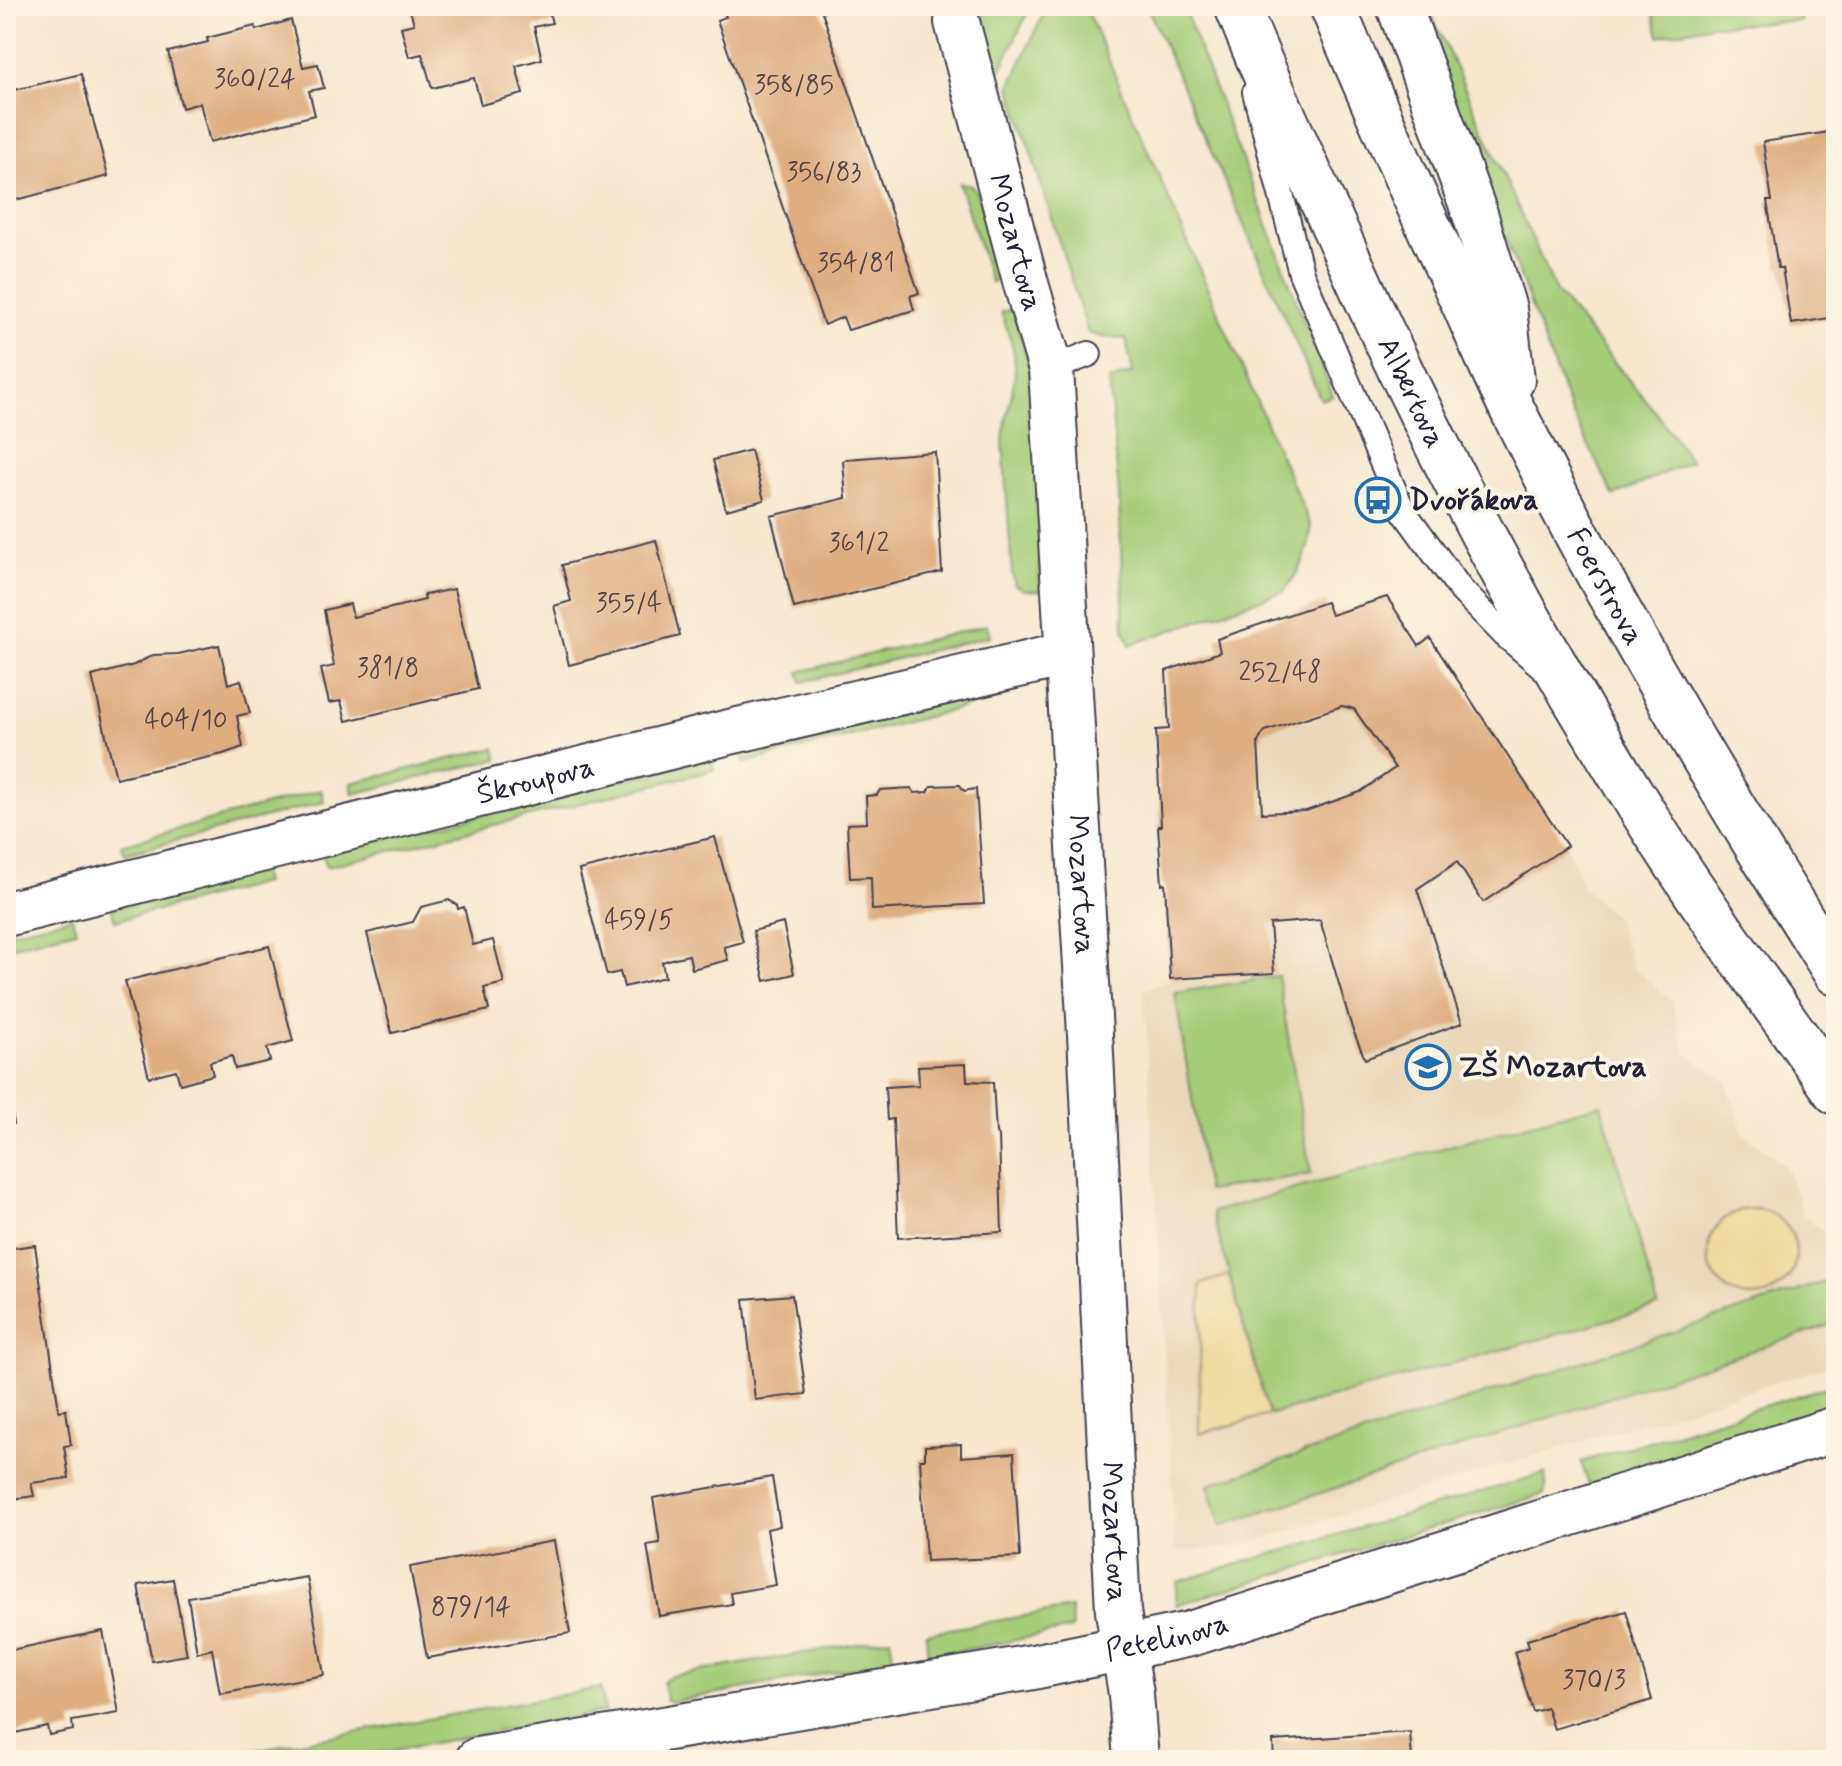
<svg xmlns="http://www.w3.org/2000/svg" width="1842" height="1766" viewBox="0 0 1842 1766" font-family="Mynerve,sans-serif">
  <rect width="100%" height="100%" fill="#fcf5e5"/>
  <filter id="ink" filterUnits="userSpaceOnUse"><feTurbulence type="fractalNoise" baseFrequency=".0125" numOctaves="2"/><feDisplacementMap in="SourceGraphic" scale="16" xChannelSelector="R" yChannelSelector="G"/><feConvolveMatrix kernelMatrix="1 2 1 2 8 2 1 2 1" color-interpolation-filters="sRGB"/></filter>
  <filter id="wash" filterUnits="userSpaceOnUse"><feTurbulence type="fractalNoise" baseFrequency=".006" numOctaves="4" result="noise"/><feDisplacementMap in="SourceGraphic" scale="32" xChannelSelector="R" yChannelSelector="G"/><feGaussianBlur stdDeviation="1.8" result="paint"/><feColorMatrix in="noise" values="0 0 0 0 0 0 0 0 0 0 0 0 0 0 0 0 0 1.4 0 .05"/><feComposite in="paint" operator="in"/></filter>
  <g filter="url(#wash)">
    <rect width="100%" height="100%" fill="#f7e7cf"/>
    <!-- built -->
    <polygon fill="#ead8ba" points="1326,602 1332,615 1418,646 1430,638 1567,846 1582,886 1616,918 1633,968 1671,1000 1686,1053 1727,1082 1743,1133 1786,1167 1803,1214 1836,1243 1836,1364 1236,1547 1176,1551 1144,991 1170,978 1165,884 1162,884 1158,826 1161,825 1156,730 1169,728 1166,671 1220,652 1217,639"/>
    <!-- green -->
    <g fill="#a4cc77" stroke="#637759" stroke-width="2">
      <polygon points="980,6 1031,6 990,91 967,24"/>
      <path d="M 1047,6 L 1085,6 L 1311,526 C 1310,552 1300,571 1284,591 L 1130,645 L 1124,630 L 1119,495 L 1109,380 L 1133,373 L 1126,339 L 1102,337 L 1088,333 L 1010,86 Z"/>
      <polygon points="1147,6 1183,6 1333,396 1321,400"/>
      <polygon points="1418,6 1428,6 1556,292 1658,415 1691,461 1614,496 1570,409"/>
      <polygon points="1651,6 1797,6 1801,21 1712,25 1659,36"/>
      <polygon points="959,183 971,185 976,191 1001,268 1001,277 991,283"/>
      <path d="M 1013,309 L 1028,361 L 1037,413 L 1040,591 L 1025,590 L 1015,585 L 1012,573 L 1003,443 C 1004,414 1019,383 1014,354 C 1012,340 1005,325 1001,312 Z"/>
      <polygon points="987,625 990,636 802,682 799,672"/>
      <polygon points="994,688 997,699 744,763 741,751"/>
      <polygon points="495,748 498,759 353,794 351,783"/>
      <polygon points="711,758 714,770 326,867 323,854"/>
      <polygon points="321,790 324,802 125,854 121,845"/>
      <polygon points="261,870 264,883 115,921 112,909"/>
      <polygon points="72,917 76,930 6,948 6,933"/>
      <polygon points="1278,976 1311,1174 1207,1191 1175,993"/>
      <polygon points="1601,1104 1658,1306 1269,1415 1212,1212"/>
      <polygon points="1831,1280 1836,1294 1836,1323 1221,1526 1208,1485"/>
      <polygon points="1836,1384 1836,1406 1589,1485 1581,1462"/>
      <polygon points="1545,1473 1546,1487 1544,1494 1176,1605 1177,1582"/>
      <polygon points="1071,1608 1072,1629 928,1657 926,1633"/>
      <polygon points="890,1638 894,1661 671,1702 666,1700 663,1682 672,1676"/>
      <polygon points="600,1688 605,1712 339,1760 215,1760 215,1757"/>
    </g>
    <!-- sand -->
    <g fill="#eeda9e" stroke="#887e6c" stroke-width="2">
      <circle cx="1752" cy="1253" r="44"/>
      <polygon points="1229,1275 1269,1415 1199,1434 1201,1284"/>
    </g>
    <g id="blocks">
      <!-- building -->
      <g fill="#dfad80" fill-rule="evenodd">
        <polygon points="409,6 547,6 552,23 534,27 542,59 516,66 523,94 481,105 474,78 432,88 422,54 409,57 401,27 414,24"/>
        <polygon points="722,6 820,6 919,293 910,296 914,310 848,330 843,317 824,325 717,20 726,17"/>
        <polygon points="291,20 303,67 318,64 324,88 309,91 315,115 210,142 200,103 182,108 168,52 208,42 207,38 255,26 256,30"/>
        <polygon points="81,74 108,176 12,201 6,213 6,92"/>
        <polygon points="1836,131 1836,317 1791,324 1782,268 1778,268 1767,201 1772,201 1763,142"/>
        <polygon points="751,450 764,500 726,510 713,460"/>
        <polygon points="935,452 942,572 794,608 771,516 846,498 843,461 847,459"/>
        <polygon points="656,540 680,636 569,665 554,606 571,601 562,565"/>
        <polygon points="454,589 478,689 346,721 341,701 329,703 321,669 334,666 324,610 350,604 353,617 425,600 424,595"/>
        <path d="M 1387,597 L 1419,646 L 1430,638 L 1567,846 L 1483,902 L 1457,862 L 1417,889 L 1462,1023 L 1365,1059 L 1352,1028 L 1320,920 L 1270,924 L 1274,973 L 1170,979 L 1165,883 L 1162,884 L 1158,826 L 1161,826 L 1156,730 L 1169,729 L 1166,671 L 1220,652 L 1217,639 L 1326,602 L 1331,615 ZM 1342,706 L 1354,709 L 1395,768 L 1360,792 L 1306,811 L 1262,813 L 1258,742 L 1262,735 L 1265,731 Z"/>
        <polygon points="219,645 228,684 241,680 250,713 237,716 243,747 223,754 116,778 92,676 134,665 153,655 178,654"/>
        <polygon points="960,785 964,791 976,789 984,904 872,910 871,877 850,878 847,824 867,823 866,796 877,795 880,790 911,788 915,793 928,792 931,786"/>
        <polygon points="715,837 743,942 724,947 728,960 692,969 689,955 675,958 662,962 665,977 624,987 620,972 607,975 579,870"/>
        <polygon points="449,900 457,905 458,909 464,907 473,945 493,940 504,983 484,988 489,1010 392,1033 367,933 413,922 421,907"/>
        <polygon points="783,923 794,974 765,981 753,931"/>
        <polygon points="269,946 293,1041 267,1048 270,1061 235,1069 232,1056 210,1062 213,1075 180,1084 176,1070 149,1077 125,981"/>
        <polygon points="966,1064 967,1081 993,1082 996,1133 999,1136 1002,1232 898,1238 893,1119 887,1120 885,1087 919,1085 918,1066"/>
        <polygon points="6,1078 14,1124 6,1125"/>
        <polygon points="35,1245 59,1411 66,1410 71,1445 64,1446 69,1478 31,1483 34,1496 6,1500 6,1249"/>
        <polygon points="792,1295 806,1394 755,1400 744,1299"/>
        <polygon points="961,1444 961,1457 1014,1453 1020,1557 926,1561 920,1459 925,1459 925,1446"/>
        <polygon points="772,1477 780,1526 767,1529 776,1585 730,1593 732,1604 659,1616 647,1545 660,1543 653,1498"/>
        <polygon points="554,1541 570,1633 427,1658 410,1567"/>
        <polygon points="307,1577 324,1675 220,1694 212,1649 197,1653 188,1597"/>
        <polygon points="173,1579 187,1655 152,1661 138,1585"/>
        <polygon points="1626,1611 1652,1700 1554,1729 1547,1708 1533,1712 1514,1652 1529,1647 1527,1640"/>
        <polygon points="103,1631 119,1713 72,1721 73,1730 49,1735 47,1726 6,1735 6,1651"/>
        <polygon points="1410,1732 1412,1760 1274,1760 1273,1741"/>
      </g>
    </g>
  </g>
  <g filter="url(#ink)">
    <use href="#blocks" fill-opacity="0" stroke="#424051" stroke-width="2"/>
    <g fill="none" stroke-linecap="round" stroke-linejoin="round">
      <!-- service casing -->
      <g stroke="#424051" stroke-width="28">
        <g id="service">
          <polyline points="1255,92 1301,273 1402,509 1461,590 1505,635 1545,669"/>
          <polyline points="1051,369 1089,354"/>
        </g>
      </g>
      <!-- minor casing -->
      <g stroke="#424051" stroke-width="48">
        <g id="minor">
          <path id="s1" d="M 957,22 L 1026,284 L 1051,369 L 1090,1034 L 1118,1611 L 1131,1694 L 1136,1760"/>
          <path id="s2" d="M 6,914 L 725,733 L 1066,654"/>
          <path id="s3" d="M 478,1760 L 1033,1667 L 1190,1634 L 1836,1429"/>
        </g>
      </g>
      <!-- primary casing -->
      <g stroke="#424051" stroke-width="48">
        <g id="primary">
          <path id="s4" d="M 1237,6 C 1267,82 1301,155 1335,229 C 1423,427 1523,620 1638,804 C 1699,903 1769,997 1836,1092"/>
          <path id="s5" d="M 1332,6 C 1374,106 1418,205 1464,304 C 1481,342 1498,382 1517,419 C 1612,609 1722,793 1836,973"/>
          <polyline points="1399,6 1475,214 1504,309 1512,380"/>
        </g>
      </g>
      <!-- service -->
      <use href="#service" stroke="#fff" stroke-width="24"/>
      <!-- minor -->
      <use href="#minor" stroke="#fff" stroke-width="44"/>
      <!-- primary -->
      <use href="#primary" stroke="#fff" stroke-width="44"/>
    </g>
  </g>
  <!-- icons -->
  <defs>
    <g id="bus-ring" transform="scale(2.3)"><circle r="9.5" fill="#fcf5e5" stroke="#1f6fb2" stroke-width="1.5"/><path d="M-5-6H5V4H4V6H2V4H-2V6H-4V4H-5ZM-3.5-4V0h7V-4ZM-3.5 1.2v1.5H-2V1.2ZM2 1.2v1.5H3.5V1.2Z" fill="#1f6fb2"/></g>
    <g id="school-ring" transform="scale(2.3)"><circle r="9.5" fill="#fcf5e5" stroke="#1f6fb2" stroke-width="1.5"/><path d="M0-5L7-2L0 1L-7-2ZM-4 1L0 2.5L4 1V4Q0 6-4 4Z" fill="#1f6fb2"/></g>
  </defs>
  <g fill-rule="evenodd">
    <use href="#bus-ring" x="1378" y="500"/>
    <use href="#school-ring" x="1428" y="1067"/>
  </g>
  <g text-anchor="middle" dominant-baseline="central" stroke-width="8" stroke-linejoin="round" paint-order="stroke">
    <!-- number labels -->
    <g font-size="26" fill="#51454c">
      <text x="255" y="80">360/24</text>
      <text x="794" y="86">358/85</text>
      <text x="824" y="173">356/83</text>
      <text x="856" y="264">354/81</text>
      <text x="859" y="544">361/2</text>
      <text x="629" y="604">355/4</text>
      <text x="388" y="669">381/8</text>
      <text x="1280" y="673">252/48</text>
      <text x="186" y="721">404/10</text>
      <text x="639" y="921">459/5</text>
      <text x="471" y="1608">879/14</text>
      <text x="1594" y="1681">370/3</text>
    </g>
    <!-- street labels -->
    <g font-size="30" fill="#22223b" stroke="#fcf5e5">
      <text stroke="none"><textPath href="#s1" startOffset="228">Mozartova</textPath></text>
      <text stroke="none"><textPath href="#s4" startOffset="424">Albertova</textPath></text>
      <text stroke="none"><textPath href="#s5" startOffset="642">Foerstrova</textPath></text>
      <text stroke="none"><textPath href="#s2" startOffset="546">Škroupova</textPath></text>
      <text stroke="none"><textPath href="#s1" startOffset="876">Mozartova</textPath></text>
      <text stroke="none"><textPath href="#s1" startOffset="1524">Mozartova</textPath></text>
      <text stroke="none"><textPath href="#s3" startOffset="700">Petelinova</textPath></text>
    </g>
    <!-- poi labels -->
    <g font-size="30" font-weight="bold" fill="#22223b" stroke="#fcf5e5" text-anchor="start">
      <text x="1409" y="500">Dvořákova</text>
      <text x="1459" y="1067">ZŠ Mozartova</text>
    </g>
  </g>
  <!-- margin -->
  <rect width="1842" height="1766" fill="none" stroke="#fcf5e5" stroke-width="32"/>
</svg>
